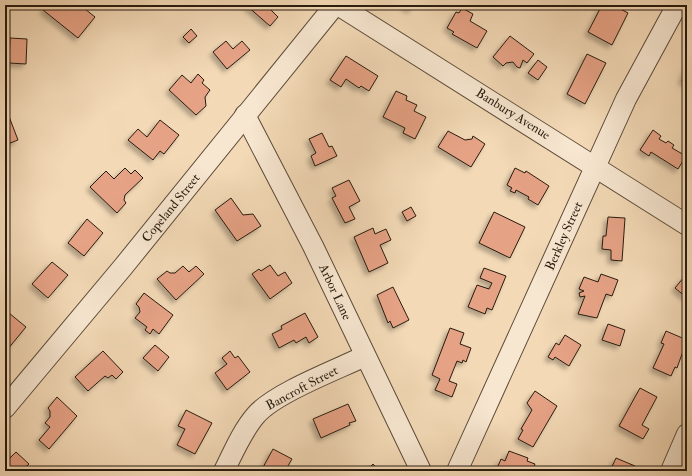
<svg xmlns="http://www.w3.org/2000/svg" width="692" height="476" viewBox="0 0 692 476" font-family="'IM FELL Double Pica',serif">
  <defs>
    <filter id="shadow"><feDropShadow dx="-3.5" dy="3.5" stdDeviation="2" flood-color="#0004"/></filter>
  </defs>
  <rect width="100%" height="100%" fill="#f3d9b6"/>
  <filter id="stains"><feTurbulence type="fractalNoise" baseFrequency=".005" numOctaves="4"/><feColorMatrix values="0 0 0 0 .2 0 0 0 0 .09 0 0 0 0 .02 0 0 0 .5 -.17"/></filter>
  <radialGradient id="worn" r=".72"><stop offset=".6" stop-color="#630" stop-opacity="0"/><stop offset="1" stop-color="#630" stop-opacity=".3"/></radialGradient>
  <!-- building -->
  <g fill="#e6a285" stroke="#281b0e" filter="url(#shadow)">
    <polygon points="47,5 80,5 95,17 78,38 43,10"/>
    <polygon points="246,5 275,5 271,10 278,17 270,26"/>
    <polygon points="403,5 414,5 411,10"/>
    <polygon points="602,5 613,5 628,13 612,45 588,32"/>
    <polygon points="462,8 473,14 470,21 487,31 477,48 452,34 454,32 447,28 456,12 459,13"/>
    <rect x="5" y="19" width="2" height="15"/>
    <polygon points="191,29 197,36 189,43 183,37"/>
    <polygon points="510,36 534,54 527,63 523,60 520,68 517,67 513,62 506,63 503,66 493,57"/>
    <polygon points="10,38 27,39 26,64 9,63"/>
    <polygon points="226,41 233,49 242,41 250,50 227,69 213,52"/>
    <polygon points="587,54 606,63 585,104 567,94"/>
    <polygon points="346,56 378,76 369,91 361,86 359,88 346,79 341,87 330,80"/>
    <polygon points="538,60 547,67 538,80 528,73"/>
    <polygon points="687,67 687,83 682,81"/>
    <polygon points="198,74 204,80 202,83 210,90 205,97 206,106 196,115 169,90 182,75 191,83"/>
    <polygon points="396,91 407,96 406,100 417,105 414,111 426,117 415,139 403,133 405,128 383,117"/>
    <polygon points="5,106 18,140 5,145"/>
    <polygon points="160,120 179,135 164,154 160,151 153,160 128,140 138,129 147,137"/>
    <polygon points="653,130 661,136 659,139 666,143 668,141 674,145 672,148 686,156 678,169 651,152 649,156 640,150"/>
    <polygon points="448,131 465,140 472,139 473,136 485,144 471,167 438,147"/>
    <polygon points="322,133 329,147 332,146 337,156 315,166 311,156 316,153 309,139"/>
    <polygon points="125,168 131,174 135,170 143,178 125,195 124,200 126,203 117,213 90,187 106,171 114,179"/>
    <polygon points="515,168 525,173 526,171 549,186 538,205 528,199 529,197 516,190 515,193 510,191 512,188 507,185"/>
    <polygon points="349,180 360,201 349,207 355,219 345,223 332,198 336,196 332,188"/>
    <polygon points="231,198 243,215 253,214 261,226 237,241 215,210"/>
    <polygon points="411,207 416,216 407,221 402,212"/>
    <polygon points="494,212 525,227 510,258 479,243"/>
    <polygon points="608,217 625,218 622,261 611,260 611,250 602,249 603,236 606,236"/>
    <polygon points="87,219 103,233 84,256 68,243"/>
    <polygon points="373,228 375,234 386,229 391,240 380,245 388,263 369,272 354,237"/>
    <polygon points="52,262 68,275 48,298 32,284"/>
    <polygon points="270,265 278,276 285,272 292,283 270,299 252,274 259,269 261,271"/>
    <polygon points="183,266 189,272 196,266 204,274 176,300 157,279 167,271 170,273 175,273"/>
    <polygon points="484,268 506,276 492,310 487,308 485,314 468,307 477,285 489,289 492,283 480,278"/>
    <polygon points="601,274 618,280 612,296 606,294 597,318 578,314 585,296 580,297 579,293 584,291 579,289 584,277 598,282"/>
    <polygon points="684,277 687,278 687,298 675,288"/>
    <polygon points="393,287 409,320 393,328 390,321 388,323 377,295"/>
    <polygon points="144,293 173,315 159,334 153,329 150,334 145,330 147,327 135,318 140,312 139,307 136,304"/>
    <polygon points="9,313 26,327 7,350 5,349 5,318"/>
    <polygon points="305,313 318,337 309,343 306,337 296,343 294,340 279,348 272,334 282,329 281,326"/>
    <polygon points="608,324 625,330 620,346 602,340"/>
    <polygon points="450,328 464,333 460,344 471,348 466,362 463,360 462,363 457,361 449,381 457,384 452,397 435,390 440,379 432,375"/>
    <polygon points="666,331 687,340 677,368 675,367 671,376 653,368 664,344 661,343"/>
    <polygon points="565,335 581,345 569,366 555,357 553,360 548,357 556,343 559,345"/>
    <polygon points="155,345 169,357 158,371 143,358"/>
    <polygon points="103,351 123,372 116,379 112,375 108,378 105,376 88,391 75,377"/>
    <polygon points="230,351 235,358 238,356 250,372 227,390 215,373 227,364 222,358"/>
    <polygon points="640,388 657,397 642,425 649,429 643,439 619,426"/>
    <polygon points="535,391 557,406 533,447 518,439 523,430 521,429 532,410 527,403"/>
    <polygon points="57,397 77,416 49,449 39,440 50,427 45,423 50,417 50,411 48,408"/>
    <polygon points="348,404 356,421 349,423 350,425 321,438 313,419"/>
    <polygon points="186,410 212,423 195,454 177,445 185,429 178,426"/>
    <polygon points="273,449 292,459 285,471 261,471"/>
    <polygon points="509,451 528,458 527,461 535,464 532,471 496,471 501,459 505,461"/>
    <polygon points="16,452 29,464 23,469 25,471 5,471 5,459 8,456 10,458"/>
    <polygon points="616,458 635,466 633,471 610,471"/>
    <polygon points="373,464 379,471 366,471"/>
  </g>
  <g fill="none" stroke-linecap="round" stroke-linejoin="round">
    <!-- minor casing -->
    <g stroke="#5b4a38" stroke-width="22">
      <g id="minor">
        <polyline points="338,5 687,225"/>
        <polyline points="245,115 313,246 421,471"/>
        <polyline points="5,408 123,267 335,5"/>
        <path d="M 224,471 C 233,453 242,431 256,415 C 275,393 336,370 365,356"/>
        <polyline points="457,471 626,99 677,5"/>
        <polyline points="671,471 687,434"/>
      </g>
    </g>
    <!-- minor -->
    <use href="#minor" stroke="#f7e6d0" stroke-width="20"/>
  </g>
  <g text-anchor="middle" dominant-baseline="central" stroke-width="3" stroke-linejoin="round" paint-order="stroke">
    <!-- street labels -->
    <g font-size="13" fill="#281b0e" stroke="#f7e6d0">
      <text transform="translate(513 114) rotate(32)">Banbury Avenue</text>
      <text transform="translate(171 208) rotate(-51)">Copeland Street</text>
      <text transform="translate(564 236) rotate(-66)">Berkley Street</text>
      <text transform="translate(335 292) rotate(65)">Arbor Lane</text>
      <text transform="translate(302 388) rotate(-28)">Bancroft Street</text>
    </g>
  </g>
  <!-- margin -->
  <rect width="692" height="476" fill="none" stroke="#f3d9b6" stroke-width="20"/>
  <rect x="6" y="6" width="680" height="464" fill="none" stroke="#281b0e" stroke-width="2"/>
  <rect x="10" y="10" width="672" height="456" fill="none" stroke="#281b0e"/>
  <rect width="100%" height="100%" filter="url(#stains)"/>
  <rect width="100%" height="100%" fill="url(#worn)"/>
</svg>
